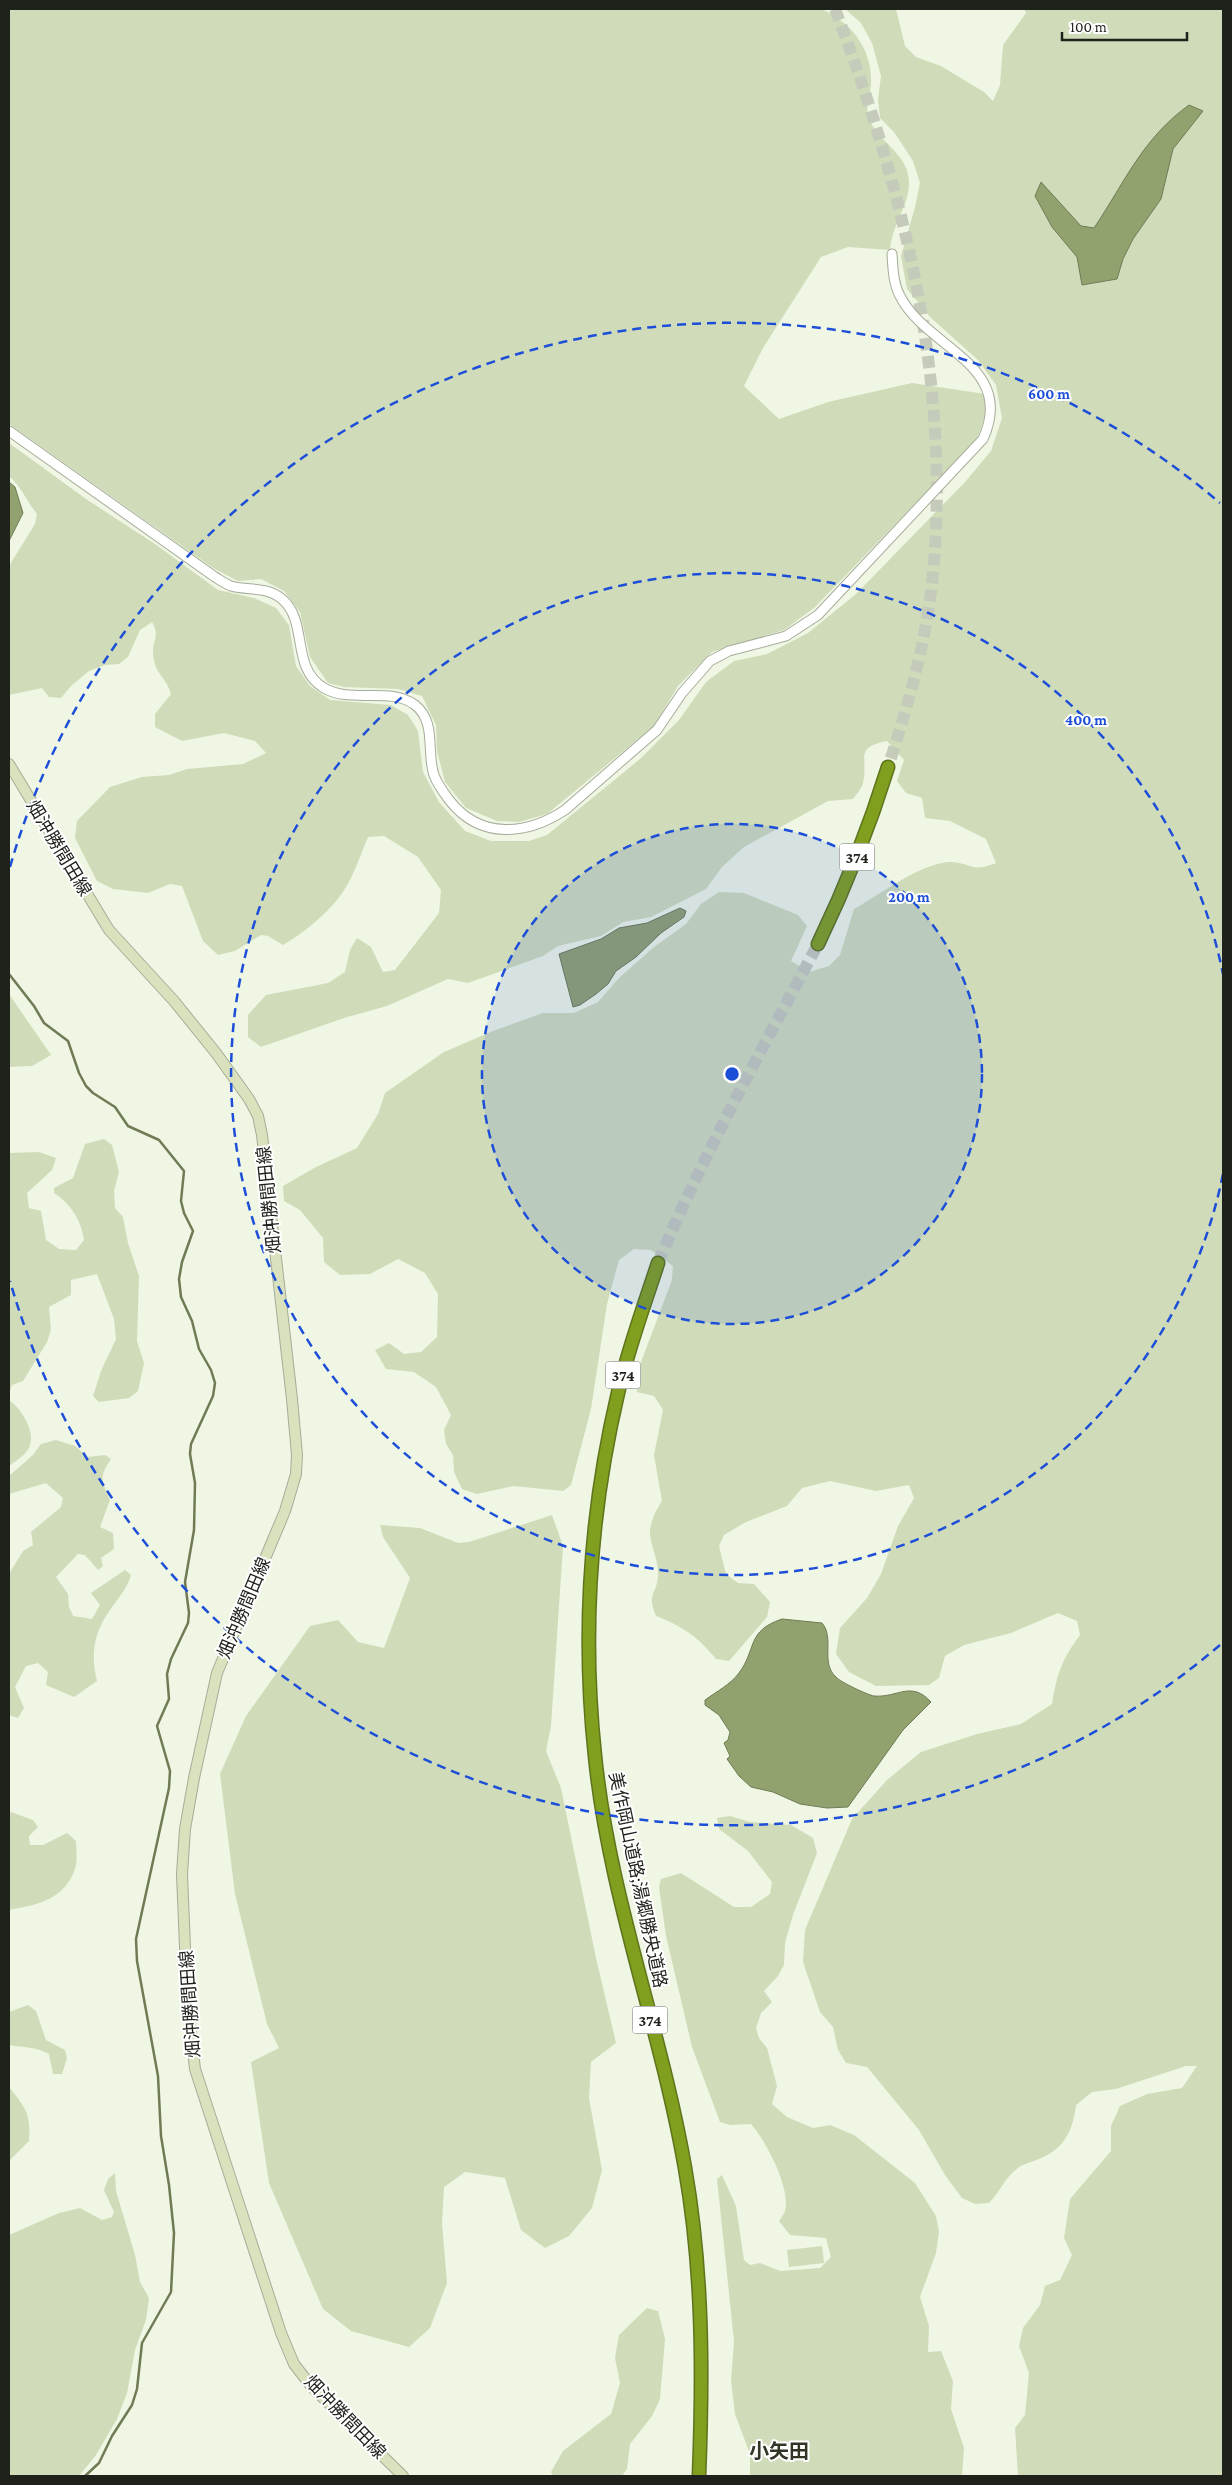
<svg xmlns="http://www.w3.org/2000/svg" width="1232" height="2485" viewBox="0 0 1232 2485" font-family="'Crimson Pro','Noto Sans JP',serif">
  <rect width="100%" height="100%" fill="#eff6e3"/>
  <!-- green -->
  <g fill="#d0dcb9">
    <path d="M 9,9 L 822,9 C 852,23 873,50 871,84 C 870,97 864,109 870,121 C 881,144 911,156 909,185 C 908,207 892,225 890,250 L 848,247 L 821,257 L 763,348 L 744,386 L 779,419 L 828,402 L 912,383 L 985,394 C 987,413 983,427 974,443 L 814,608 L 784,630 L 712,652 L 678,686 L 654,726 L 547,814 L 519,822 L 497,821 L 466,808 L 445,782 L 437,751 L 436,725 L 422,696 L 398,689 L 344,687 L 328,683 L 310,657 L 300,612 L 284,591 L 261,579 L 238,581 L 213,568 L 9,424 Z"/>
    <path d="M 845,9 L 896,9 L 905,46 L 916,57 L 941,66 L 984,92 L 993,101 L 1000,85 L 1003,45 L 1026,13 L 1024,9 L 1223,9 L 1223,2476 L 1018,2476 L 1015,2428 L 1025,2415 L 1029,2373 L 1019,2346 L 1023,2328 L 1040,2305 L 1045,2286 L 1060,2280 L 1072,2255 L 1064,2238 L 1070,2199 L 1111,2151 L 1111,2126 L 1120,2106 L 1147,2094 L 1182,2088 L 1197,2066 L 1186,2066 L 1116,2089 L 1092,2092 L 1076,2105 C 1073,2131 1064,2149 1039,2159 C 1033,2162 1024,2163 1018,2168 C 1005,2177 1000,2192 989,2203 L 975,2204 L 962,2198 L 945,2175 L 919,2130 L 867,2067 L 846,2063 L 838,2050 L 833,2027 L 820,2012 L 803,1962 L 805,1930 L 852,1819 L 887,1780 L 921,1752 L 977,1734 L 1021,1724 L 1052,1704 C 1057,1674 1062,1659 1080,1635 L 1077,1621 L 1058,1613 L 1011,1633 L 964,1645 L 945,1656 L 939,1678 L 929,1685 L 876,1686 L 849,1672 L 836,1654 L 840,1628 L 867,1598 L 881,1574 L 898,1526 L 914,1498 L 909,1485 L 876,1491 L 830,1481 L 802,1488 L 787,1506 L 746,1522 L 724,1535 L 719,1546 L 726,1574 L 738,1583 L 754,1584 L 770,1602 L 767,1617 L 729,1661 L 716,1659 C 697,1636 684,1627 656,1616 C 646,1592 657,1596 658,1575 C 659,1560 649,1544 650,1530 C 652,1518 656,1510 662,1501 L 654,1455 L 663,1410 L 654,1396 L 637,1392 L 638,1370 L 672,1280 L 673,1266 L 651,1250 L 634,1249 L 619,1260 L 607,1304 L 591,1409 L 571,1485 L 563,1491 L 514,1486 L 477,1494 L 462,1489 L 454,1472 L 453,1455 L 446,1444 L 444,1430 L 451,1415 L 436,1387 L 414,1372 L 386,1369 L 375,1350 L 389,1343 L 404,1354 L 421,1352 L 437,1337 L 438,1294 L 425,1273 L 398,1259 L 370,1274 L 340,1275 L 324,1262 L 323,1238 L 300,1210 L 284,1201 L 283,1186 L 316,1167 L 357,1148 L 378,1114 L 385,1093 L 444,1052 L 493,1031 L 543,1013 L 574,1013 L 598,1002 L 619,978 L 654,947 L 686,924 L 701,904 L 719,892 L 744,893 L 798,915 L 807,926 L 791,961 L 809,972 L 829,966 L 840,955 L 854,909 C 879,895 922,862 951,862 C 973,863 970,873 996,863 L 986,839 L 950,821 L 925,818 L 922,798 L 906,793 L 897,781 L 904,760 L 887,741 C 853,748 869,757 863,783 C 862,788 856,795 853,799 L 828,801 L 744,847 L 722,867 L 706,889 L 651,917 L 623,922 L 601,936 L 558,946 L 543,956 L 468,983 L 448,979 L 387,1006 L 344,1018 L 261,1047 L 248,1037 L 248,1015 L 266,995 L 328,983 L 345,972 L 350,950 L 357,938 L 371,947 L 383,972 L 395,970 L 439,913 L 441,890 L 418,857 L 384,836 L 368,837 C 359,858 352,882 337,900 C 323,917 302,934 283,945 L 268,936 L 261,935 L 235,951 L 218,955 L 203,941 L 182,886 L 170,884 L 148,893 L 113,889 L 97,881 L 75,838 L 77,821 L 110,787 L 142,777 L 169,775 L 187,769 L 243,764 L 266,753 L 255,741 L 224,733 L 182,741 L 155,727 L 155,714 L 171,694 C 166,676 154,675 153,652 C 153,639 160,636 152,622 L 140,630 L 128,657 L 119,664 L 105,665 L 89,671 L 71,686 L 61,698 L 49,697 L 42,688 L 9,695 L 9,566 L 35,524 L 37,514 C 27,502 21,486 9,476 L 9,443 L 86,499 L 155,544 L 218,590 L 254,598 L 276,608 L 289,625 L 296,666 L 310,686 L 330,700 L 391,705 L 408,715 L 418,731 L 423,772 L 439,802 L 465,831 L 491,841 L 529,841 L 547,835 L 640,759 L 679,720 L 706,682 L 734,661 L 767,654 L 808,633 L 856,594 L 965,482 L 991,451 L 1002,418 L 996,385 L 978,360 L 930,317 L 907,289 L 901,256 L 915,207 L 920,183 L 913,161 L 894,132 L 880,118 L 878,100 L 881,76 L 872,43 L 861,23 Z"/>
    <polygon points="9,994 51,1055 32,1066 9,1067"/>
    <path d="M 104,1139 L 112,1145 L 119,1172 L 114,1191 L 115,1208 L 123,1217 L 128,1243 L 139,1276 L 137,1341 L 144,1363 L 138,1391 L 129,1398 L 99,1402 L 93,1396 L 101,1371 L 116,1339 L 114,1319 L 97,1274 L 71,1280 L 71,1295 L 49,1307 L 51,1330 L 47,1342 L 23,1381 L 12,1385 L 9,1394 L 9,1153 L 39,1152 L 56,1158 L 52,1170 L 27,1193 L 29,1208 L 41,1211 L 46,1240 L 59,1249 L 76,1250 L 84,1240 C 81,1220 71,1204 54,1193 L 54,1188 L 73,1178 L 85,1144 Z"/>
    <path d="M 9,1400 C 22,1409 39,1436 27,1451 C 23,1457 14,1462 9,1466 Z"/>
    <path d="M 56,1440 L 75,1446 L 88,1457 L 105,1455 L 111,1459 C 99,1477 101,1480 110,1500 L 100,1527 L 113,1533 L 114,1549 L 101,1558 L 103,1566 L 98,1570 L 85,1555 L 78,1554 L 56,1577 L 68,1594 L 69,1607 L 73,1616 L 92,1619 L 100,1605 L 91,1593 L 125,1570 L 131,1575 C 126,1592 115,1601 106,1616 C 93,1637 91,1657 97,1681 L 74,1697 L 46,1685 L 48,1672 L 38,1663 L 26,1666 L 15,1687 L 24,1708 L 18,1718 L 9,1715 L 9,1574 L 23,1551 L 33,1545 L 31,1532 L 61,1507 L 63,1498 L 46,1483 L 9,1494 L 9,1476 L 33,1455 L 41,1444 Z"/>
    <polygon points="552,1515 563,1546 551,1726 546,1751 561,1788 596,1958 616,2043 591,2062 589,2098 602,2170 592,2208 569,2236 545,2248 521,2230 505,2178 465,2172 444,2187 442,2223 447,2283 430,2328 409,2347 351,2331 323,2309 269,2183 251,2062 279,2048 267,2024 235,1894 220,1774 246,1716 310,1626 338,1620 358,1642 384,1648 410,1578 383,1537 380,1525 420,1528 458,1543 469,1542"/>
    <path d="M 11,1812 L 33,1820 L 38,1827 L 29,1836 L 30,1845 L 43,1845 L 67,1833 L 76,1841 C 76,1850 78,1861 75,1869 C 64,1900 37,1905 9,1910 L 9,1813 Z"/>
    <path d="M 730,1816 L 750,1822 L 791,1825 L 813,1838 L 817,1853 L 793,1915 L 785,1943 L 784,1965 L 778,1976 L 764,1991 L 772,2002 L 761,2013 L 756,2028 L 759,2038 L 767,2048 L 777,2086 L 772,2104 L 787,2117 L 813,2128 L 830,2125 L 854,2135 L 915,2183 L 936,2216 L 939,2232 L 936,2253 L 920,2297 L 929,2326 L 928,2352 L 941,2351 L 953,2381 L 951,2409 L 964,2448 L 962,2476 L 750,2476 L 750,2454 L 735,2414 L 731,2381 L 734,2341 L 717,2179 L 722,2175 L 736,2206 L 744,2260 L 750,2265 L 760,2263 L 780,2271 L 820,2268 L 831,2257 L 826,2238 L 790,2235 L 779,2221 C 781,2218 784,2214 785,2211 C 791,2188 766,2141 751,2124 L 730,2125 L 720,2122 L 692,2047 L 666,1936 L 659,1887 L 661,1879 L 681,1873 L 734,1907 L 751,1907 L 770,1894 L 772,1882 L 748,1851 L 719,1829 L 717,1818 Z"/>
    <path d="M 28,2005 L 36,2011 L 46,2040 L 65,2050 L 67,2058 L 62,2074 L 53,2074 L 49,2054 C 35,2046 24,2048 9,2045 L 9,2012 Z"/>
    <path d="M 9,2087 C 26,2108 31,2114 29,2141 L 9,2161 Z"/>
    <polygon points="115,2173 116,2191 135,2255 140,2282 149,2298 146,2320 135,2350 127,2393 117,2419 96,2455 79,2476 9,2476 9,2235 59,2213 80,2208 102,2220 112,2217 114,2212 104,2190 108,2179"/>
    <polygon points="822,2246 824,2263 789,2267 787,2250"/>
    <polygon points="647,2308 658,2311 665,2339 660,2399 652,2416 630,2444 627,2469 622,2476 553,2476 551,2472 563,2451 611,2414 620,2383 615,2358 619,2335"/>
  </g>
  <!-- water -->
  <g fill="#92a26f" stroke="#707b56">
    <path d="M 1189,105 L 1203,111 L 1173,149 L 1161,199 L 1133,239 L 1123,259 L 1117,279 L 1082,285 L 1077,257 L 1052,227 L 1035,196 L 1041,182 L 1081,226 L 1094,228 C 1125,182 1142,139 1189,105 Z"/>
    <polygon points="9,482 15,487 23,513 9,541"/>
    <polygon points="680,908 686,911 684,917 661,933 636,957 616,971 608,984 596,994 580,1005 573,1007 559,954 601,939 619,928 647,923"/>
    <path d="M 782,1619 L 822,1623 C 835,1638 820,1663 836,1677 C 840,1682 868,1695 874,1696 C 898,1698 911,1680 931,1702 L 903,1730 L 848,1807 L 827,1808 L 800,1804 L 773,1792 L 751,1787 L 739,1776 L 727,1759 L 730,1756 L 724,1743 L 728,1740 L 730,1732 L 719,1715 L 705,1705 L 705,1700 C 716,1692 731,1684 739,1673 C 757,1649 746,1631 782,1619 Z"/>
  </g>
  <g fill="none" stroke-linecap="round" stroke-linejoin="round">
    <!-- stream -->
    <polyline stroke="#707b56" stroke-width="2.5" points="9,974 34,1006 44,1023 68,1041 79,1073 86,1086 93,1093 115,1107 128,1126 159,1140 184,1171 181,1201 184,1213 193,1231 182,1262 179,1279 181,1297 192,1321 199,1349 211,1370 215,1383 213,1396 191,1444 190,1454 195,1483 194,1530 185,1582 189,1613 188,1623 171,1659 167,1674 169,1699 157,1726 170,1771 169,1788 136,1939 137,1961 158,2076 161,2136 169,2185 174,2233 171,2292 142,2343 137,2389 132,2405 112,2436 99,2463 85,2476"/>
    <!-- motorway-tunnel -->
    <g stroke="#c5cbbb" stroke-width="12" stroke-dasharray="12 6" stroke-linecap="butt">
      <path d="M 835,9 C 902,185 949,371 934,562 C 929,631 910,701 888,767"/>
      <path d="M 658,1263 C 704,1153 762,1049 818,944"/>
    </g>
    <!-- tertiary casing -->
    <g stroke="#a6ac9a" stroke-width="11">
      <path id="tertiary" d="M 9,431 L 215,577 C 220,580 226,584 231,586 C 249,591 267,586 282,599 C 309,622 290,668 324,688 C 351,704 390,686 415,705 C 437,722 426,752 434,775 C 437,784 444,793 450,801 C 481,840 527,835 565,810 L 657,730 L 682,693 L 710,661 L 729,651 L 786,636 L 818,615 L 983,439 C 1017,365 926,348 900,296 C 893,283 893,268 892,254"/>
    </g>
    <!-- secondary casing -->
    <g stroke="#a6ac9a" stroke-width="12">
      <polyline id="secondary" points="9,764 109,930 174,1001 216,1053 249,1099 258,1116 262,1135 292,1399 297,1455 296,1474 285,1511 217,1673 194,1778 185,1829 182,1874 187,1996 195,2069 281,2333 294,2364 311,2386 403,2476"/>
    </g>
    <!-- motorway casing -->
    <g stroke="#5f731d" stroke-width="15">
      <g id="motorway">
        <path d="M 818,944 C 846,886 869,828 888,767"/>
        <path d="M 658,1263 C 644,1306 628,1349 618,1393 C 590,1512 582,1636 595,1756 C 609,1897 661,2029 685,2168 C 703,2270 703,2373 699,2476"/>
      </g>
    </g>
    <!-- tertiary -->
    <use href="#tertiary" stroke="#fff" stroke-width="9"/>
    <!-- secondary -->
    <use href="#secondary" stroke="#d9e2bc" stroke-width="10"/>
    <!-- motorway -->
    <use href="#motorway" stroke="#819f1e" stroke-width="12"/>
  </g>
  <!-- distance rings -->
  <circle cx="732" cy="1074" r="250" fill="#1d4ed8" fill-opacity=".12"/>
  <g fill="none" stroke="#1d4ed8" stroke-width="2.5" stroke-dasharray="9 6">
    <circle cx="732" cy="1074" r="250"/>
    <path d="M1223 1174A501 501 0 1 1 1223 974"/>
    <path d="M1220 1645A751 751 0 0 1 10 1281M10 867A751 751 0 0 1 1220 503"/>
  </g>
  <g text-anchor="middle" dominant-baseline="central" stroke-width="4" stroke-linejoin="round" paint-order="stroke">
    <!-- shield labels -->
    <g fill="#fff" stroke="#62645f" stroke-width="1">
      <rect x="839.5" y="843.5" width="35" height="27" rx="4"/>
      <rect x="605.5" y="1361.5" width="35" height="27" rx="4"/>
      <rect x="632.5" y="2006.5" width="35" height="27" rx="4"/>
    </g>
    <g font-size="16" font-weight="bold" fill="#1f211b">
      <text x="857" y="857">374</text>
      <text x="623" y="1375">374</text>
      <text x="650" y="2020">374</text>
    </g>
    <!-- street labels -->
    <g font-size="18" fill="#1f211b" stroke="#fff">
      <text transform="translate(59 848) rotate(59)">畑沖勝間田線</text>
      <text transform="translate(269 1200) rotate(-96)">畑沖勝間田線</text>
      <text transform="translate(244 1608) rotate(-67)">畑沖勝間田線</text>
      <text transform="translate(638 1880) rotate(78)">美作岡山道路;湯郷勝央道路</text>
      <text transform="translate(190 2004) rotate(-94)">畑沖勝間田線</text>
      <text transform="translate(345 2417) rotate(46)">畑沖勝間田線</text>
    </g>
    <!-- quarter labels -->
    <g font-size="20" font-weight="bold" fill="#303526" stroke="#fff">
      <text x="779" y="2451">小矢田</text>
    </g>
  </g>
  <circle cx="732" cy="1074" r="8" fill="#1d4ed8" stroke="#fff" stroke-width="2.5"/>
  <g font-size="15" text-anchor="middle" font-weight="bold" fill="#1d4ed8" stroke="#fff" stroke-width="4" stroke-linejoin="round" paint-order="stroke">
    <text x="1049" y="399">600 m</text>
    <text x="1086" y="725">400 m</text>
    <text x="909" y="902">200 m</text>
  </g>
  <!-- border -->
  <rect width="1232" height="2485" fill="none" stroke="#1f211b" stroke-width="20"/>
  <!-- scale -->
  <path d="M1062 32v8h125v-8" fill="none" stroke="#1f211b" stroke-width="2.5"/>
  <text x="1070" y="32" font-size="15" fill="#1f211b" stroke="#ffffff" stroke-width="4" paint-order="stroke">100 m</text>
</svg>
